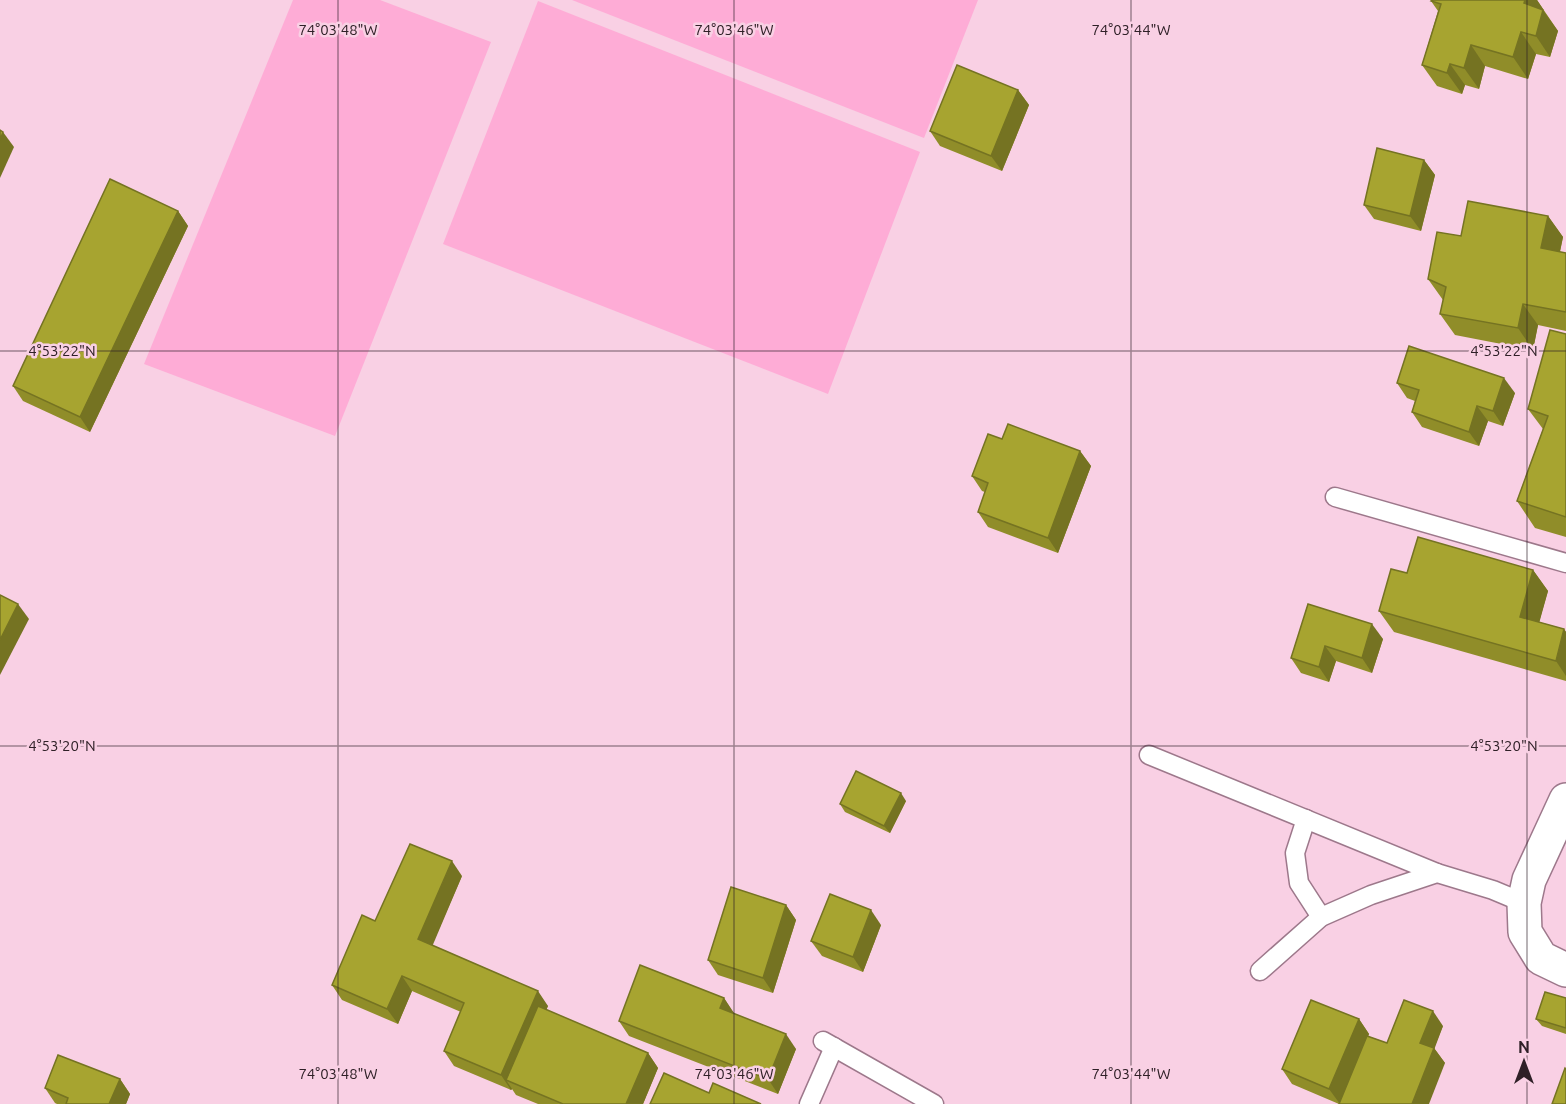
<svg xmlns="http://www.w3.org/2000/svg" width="1566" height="1104" viewBox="0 0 1566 1104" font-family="Ubuntu,sans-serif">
  <rect width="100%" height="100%" fill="#f9d0e4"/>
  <!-- green -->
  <g fill="#feacd6">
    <polygon points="293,0 380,0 491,42 335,436 144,364"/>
    <polygon points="572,0 978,0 924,138"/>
    <polygon points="538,1 920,152 828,394 443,244"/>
  </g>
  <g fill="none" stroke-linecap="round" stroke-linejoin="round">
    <!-- service casing -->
    <g stroke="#9d788b" stroke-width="21">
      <g id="service">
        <polyline points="1335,497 1566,563"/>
        <polyline points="1149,755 1437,873"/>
        <polyline points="1306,819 1295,853 1299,883 1321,917"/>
        <polyline points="1260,971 1321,917 1371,895 1437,873 1493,890 1524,903"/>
        <polyline points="823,1041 934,1104"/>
        <polyline points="809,1104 834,1047"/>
      </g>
    </g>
    <!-- tertiary casing -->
    <g stroke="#9d788b" stroke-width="36">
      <polyline id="tertiary" points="1566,800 1529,880 1524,903 1525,932 1541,958 1566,970"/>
    </g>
    <!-- service -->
    <use href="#service" stroke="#fff" stroke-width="18"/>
    <!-- tertiary -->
    <use href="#tertiary" stroke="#fff" stroke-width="33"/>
  </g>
  <!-- wall -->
  <g fill="#908d29">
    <polygon points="1432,0 1537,0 1558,31 1550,57 1536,54 1528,79 1485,66 1479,89 1465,85 1462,94 1437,86 1422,65 1438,11 1431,1"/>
    <polygon points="1018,90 1029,105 1002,171 940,146 930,131"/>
    <polygon points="1424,160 1435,175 1421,231 1374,219 1364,205"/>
    <polygon points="178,211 188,226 90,432 23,401 13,386"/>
    <polygon points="1548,216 1563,237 1560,252 1566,253 1566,331 1538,325 1533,350 1455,335 1440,314 1443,300 1428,279 1461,236"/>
    <polygon points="1566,334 1566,537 1535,528 1517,501 1543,429 1528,409"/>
    <polygon points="1397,383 1515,393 1503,426 1488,421 1479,446 1422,427 1412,412 1415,401 1407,398"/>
    <polygon points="1002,439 1080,451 1091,466 1058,553 988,527 978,512 985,492 982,491 972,476"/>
    <polygon points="1533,570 1548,591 1539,622 1564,629 1566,632 1566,681 1394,632 1379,611"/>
    <polygon points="1308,604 1383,639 1372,673 1336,661 1329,682 1301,673 1291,658"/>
    <polygon points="906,801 890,833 845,812 840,804"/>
    <polygon points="462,876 432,945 548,1006 546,1010 648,1053 658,1068 643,1104 538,1104 516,1095 512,1089 511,1090 454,1066 444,1051 461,1012 412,991 398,1024 342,1000 332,985 375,921"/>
    <polygon points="786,905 796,920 773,993 718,975 708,960"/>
    <polygon points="881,925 863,972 822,956 811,941"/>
    <polygon points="724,998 734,1014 796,1049 778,1094 629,1036 619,1021"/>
    <polygon points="1566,998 1566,1034 1542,1026 1536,1019"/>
    <polygon points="1359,1019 1369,1034 1368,1036 1387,1043 1443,1026 1434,1048 1445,1063 1339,1104 1292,1084 1282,1069"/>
    <polygon points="120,1079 130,1094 126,1104 57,1104 55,1103 45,1088"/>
  </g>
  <!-- shaded-wall -->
  <g fill="#757322">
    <polygon points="1525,0 1537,0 1543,9 1539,24 1524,3"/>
    <polygon points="1543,10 1558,31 1550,57 1536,36"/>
    <polygon points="1521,32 1536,54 1528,79 1513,57"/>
    <polygon points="1471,45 1485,66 1479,89 1464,68"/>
    <polygon points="1450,64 1465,85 1462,94 1447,73"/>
    <polygon points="1018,90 1029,105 1002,171 991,156"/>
    <polygon points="3,132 14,147 0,178 0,140"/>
    <polygon points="1424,160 1435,175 1421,231 1410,216"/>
    <polygon points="178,211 188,226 90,432 80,417"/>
    <polygon points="1548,216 1563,237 1556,269 1541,248"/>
    <polygon points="1523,304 1538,325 1533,350 1518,328"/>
    <polygon points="1504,378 1515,393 1503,426 1493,411"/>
    <polygon points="1477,406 1488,421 1479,446 1469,432"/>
    <polygon points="1080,451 1091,466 1058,553 1048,538"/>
    <polygon points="1533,570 1548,591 1535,638 1520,617"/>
    <polygon points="18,604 29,619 0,675 0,640"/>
    <polygon points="1372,624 1383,639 1372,673 1362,658"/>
    <polygon points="1564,629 1566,632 1566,676 1556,661"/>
    <polygon points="1325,646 1336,661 1329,682 1319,667"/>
    <polygon points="901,793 906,801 890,833 884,826"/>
    <polygon points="452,861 462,876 429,954 418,939"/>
    <polygon points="786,905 796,920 773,993 763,978"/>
    <polygon points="871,910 881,925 863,972 853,957"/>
    <polygon points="402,976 412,991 398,1024 387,1009"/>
    <polygon points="538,991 548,1006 514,1083 506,1080 512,1089 511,1090 501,1075"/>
    <polygon points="724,998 734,1013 730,1023 720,1008"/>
    <polygon points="1433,1011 1443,1026 1431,1058 1420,1043"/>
    <polygon points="1359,1019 1369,1034 1340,1104 1329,1089"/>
    <polygon points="786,1034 796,1049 778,1094 768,1079"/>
    <polygon points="1434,1048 1445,1063 1429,1104 1412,1104"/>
    <polygon points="648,1053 658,1068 643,1104 626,1104"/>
    <polygon points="120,1079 130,1094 126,1104 109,1104"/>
  </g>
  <!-- building -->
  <g fill="#a7a430" stroke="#757322" stroke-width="1.5">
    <polygon points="1432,0 1525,0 1524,3 1543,10 1536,36 1521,32 1513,57 1471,45 1464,68 1450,64 1447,73 1422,65 1441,4 1431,1"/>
    <polygon points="957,65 1018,90 991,156 930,131"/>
    <polygon points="0,130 3,132 0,140"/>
    <polygon points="1377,148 1424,160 1410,216 1364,205"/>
    <polygon points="110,179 178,211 80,417 13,386"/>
    <polygon points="1468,201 1548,216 1541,248 1566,253 1566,312 1523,304 1518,328 1440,314 1446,287 1428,279 1437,232 1461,236"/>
    <polygon points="1550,330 1566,334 1566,517 1517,501 1548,416 1528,409"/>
    <polygon points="1409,346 1504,378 1493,411 1477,406 1469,432 1412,412 1419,390 1397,383"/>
    <polygon points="1008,424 1080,451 1048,538 978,512 988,483 972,476 988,434 1002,439"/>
    <polygon points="1418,537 1533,570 1520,617 1564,629 1556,661 1379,611 1391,569 1407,573"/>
    <polygon points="0,595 18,604 0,640"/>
    <polygon points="1308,604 1372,624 1362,658 1325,646 1319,667 1291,658"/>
    <polygon points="856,771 901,793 884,826 840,804"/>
    <polygon points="410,844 452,861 418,939 538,991 501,1075 444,1051 464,1003 402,976 387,1009 332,985 362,915 375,921"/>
    <polygon points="731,887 786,905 763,978 708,960"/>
    <polygon points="830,894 871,910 853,957 811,941"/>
    <polygon points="640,965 724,998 720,1008 786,1034 768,1079 619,1021"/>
    <polygon points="1545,992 1566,998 1566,1028 1536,1019"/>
    <polygon points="1311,1000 1359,1019 1329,1089 1282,1069"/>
    <polygon points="1404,1000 1433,1011 1420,1043 1434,1048 1412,1104 1339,1104 1367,1036 1387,1043"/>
    <polygon points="538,1006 648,1053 626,1104 563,1104 506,1080"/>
    <polygon points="58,1055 120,1079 109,1104 66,1104 68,1098 45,1088"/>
    <polygon points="1565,1068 1566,1069 1566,1104 1552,1104"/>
    <polygon points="664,1073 709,1093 713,1083 761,1104 650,1104"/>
  </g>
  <!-- ticks -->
  <path fill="none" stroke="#2f2027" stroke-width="1.5" stroke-opacity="0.45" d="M 338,0 L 338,1104M 734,0 L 734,1104M 1131,0 L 1131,1104M 1527,0 L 1527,1104M 0,351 L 1566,351M 0,746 L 1566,746"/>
  <g font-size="15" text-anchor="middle" fill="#2f2027" stroke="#f9d0e4" stroke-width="5" stroke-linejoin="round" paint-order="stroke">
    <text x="338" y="35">74°03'48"W</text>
    <text x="734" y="35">74°03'46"W</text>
    <text x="1131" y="35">74°03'44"W</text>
    <text x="62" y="356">4°53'22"N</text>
    <text x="1504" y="356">4°53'22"N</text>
    <text x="62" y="751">4°53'20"N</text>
    <text x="1504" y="751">4°53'20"N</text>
    <text x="338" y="1079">74°03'48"W</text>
    <text x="734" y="1079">74°03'46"W</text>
    <text x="1131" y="1079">74°03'44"W</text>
  </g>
  <!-- north arrow -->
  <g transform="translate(1524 1062)" stroke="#f9d0e4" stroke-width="4.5" paint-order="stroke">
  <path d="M0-4.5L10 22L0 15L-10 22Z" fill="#2f2027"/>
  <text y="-9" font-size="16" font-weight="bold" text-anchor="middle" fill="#2f2027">N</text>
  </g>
</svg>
